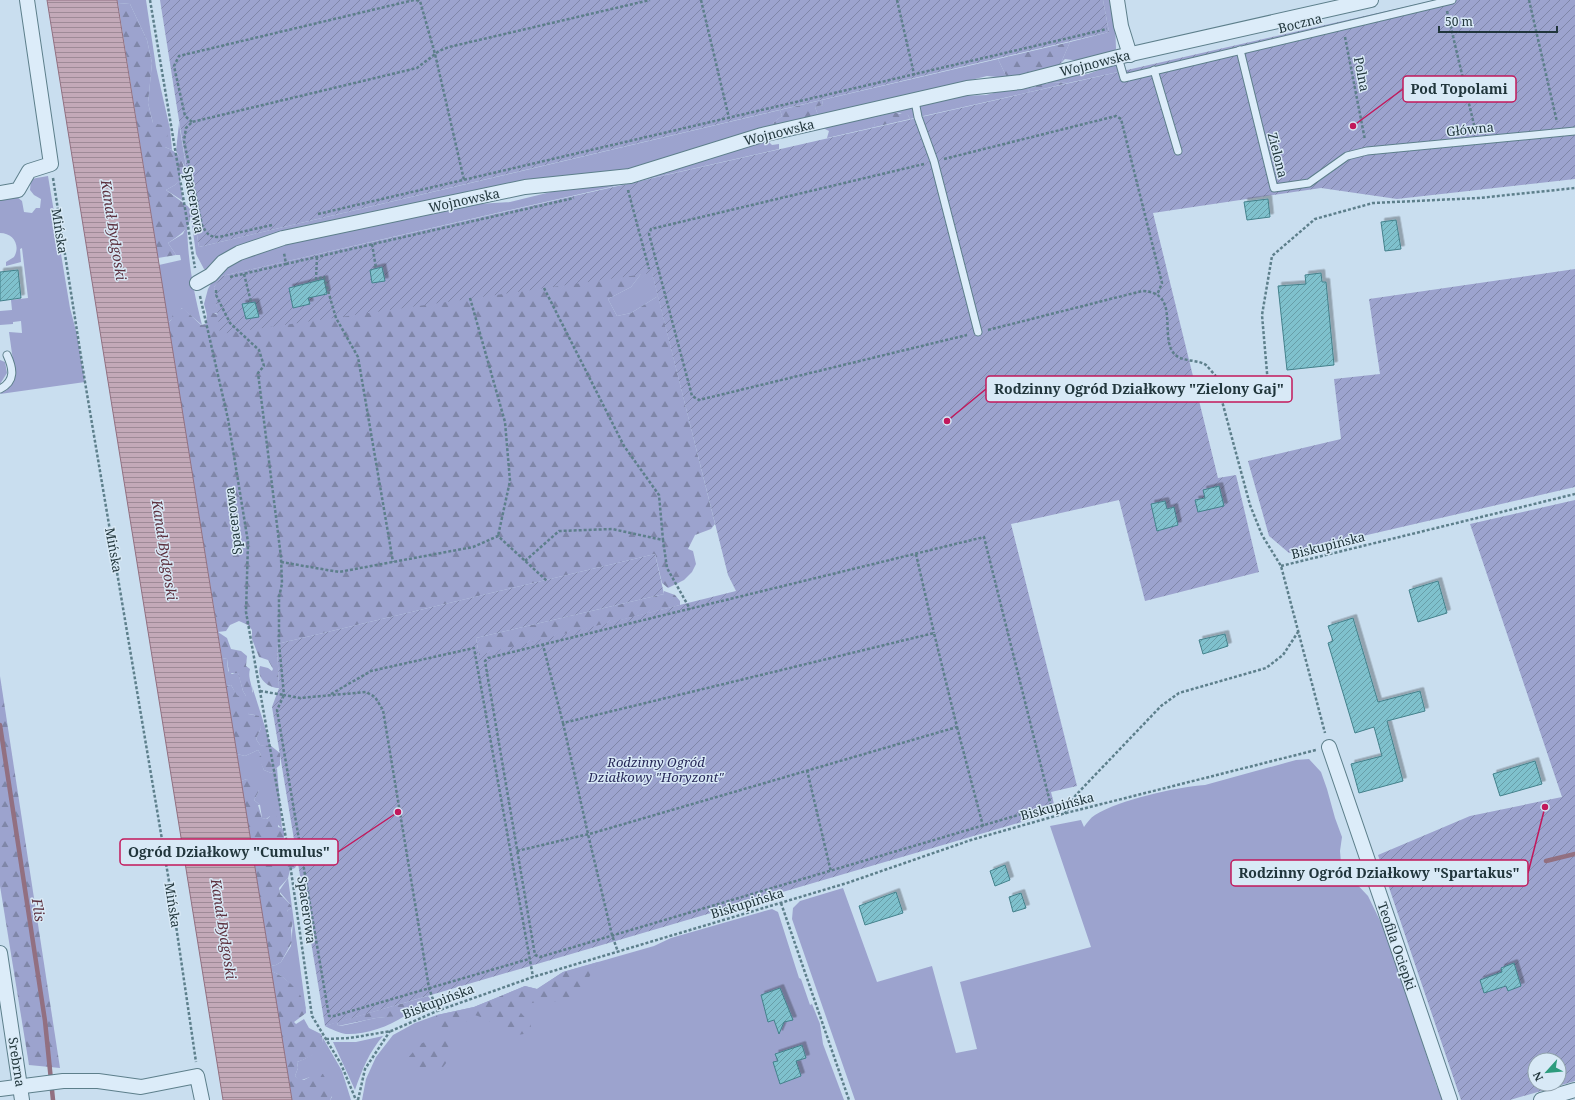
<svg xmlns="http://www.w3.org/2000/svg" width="1575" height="1100" viewBox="0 0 1575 1100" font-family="'Noto Serif',serif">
  <defs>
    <pattern id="forest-firs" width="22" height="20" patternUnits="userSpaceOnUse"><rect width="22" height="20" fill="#9ca3ce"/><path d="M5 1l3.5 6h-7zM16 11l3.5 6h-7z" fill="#7f86a8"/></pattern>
    <pattern id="garden-furrows" width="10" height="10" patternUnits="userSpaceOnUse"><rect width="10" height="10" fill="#9ca3ce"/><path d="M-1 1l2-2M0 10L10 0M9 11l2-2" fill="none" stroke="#7f86a8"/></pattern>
    <pattern id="water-rules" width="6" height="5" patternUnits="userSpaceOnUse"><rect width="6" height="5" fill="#c3a9b8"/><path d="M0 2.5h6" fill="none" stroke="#9e8a97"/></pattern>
    <pattern id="building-hatch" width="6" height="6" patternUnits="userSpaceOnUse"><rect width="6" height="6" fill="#7fc1cd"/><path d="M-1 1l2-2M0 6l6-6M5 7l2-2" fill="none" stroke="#689ea8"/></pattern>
    <filter id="shadow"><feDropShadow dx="3.5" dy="-3.5" stdDeviation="0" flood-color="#0004"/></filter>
  </defs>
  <rect width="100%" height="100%" fill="#c9deef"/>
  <!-- grass -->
  <g fill="#9ca3ce">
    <polygon points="117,0 146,0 156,67 170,129 172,150 165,147 153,123 148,103 152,63 147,40 130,4 118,3"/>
    <polygon points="1103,0 1111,0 1115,20 1116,49 1109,56 1080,61 1065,59 1061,63 1070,42 1109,32"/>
    <polygon points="998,59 1007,78 987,76 819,118 815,107 823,105 822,100"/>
    <polygon points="1118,63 1118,72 1068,83 1051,82 1053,78 1088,74"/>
    <polygon points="1013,88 1027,88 1030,92 910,119 908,115 894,112 874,118 875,127 827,138 829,131 823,128 960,96 986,95"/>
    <polygon points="780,110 782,116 773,123 776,129 659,165 324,227 208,269 204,269 196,254 184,165 176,151 179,123 199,247"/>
    <polygon points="765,138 772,145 779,144 779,149 630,183"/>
    <path d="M 48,176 L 70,308 L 77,335 L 85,382 L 0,394 L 11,384 L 15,375 L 9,332 L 22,333 L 21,321 L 13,322 L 13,324 L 0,325 L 0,311 L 12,310 L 11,300 L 28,298 L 22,248 L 20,249 L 21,262 L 6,266 L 6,262 L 14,257 C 21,245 13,233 0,233 L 0,196 L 17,197 L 22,201 L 24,212 L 32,213 L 36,208 L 40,208 L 41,199 L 34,195 L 30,190 L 31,179 Z"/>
    <polygon points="180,180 183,201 166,190 175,185"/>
    <polygon points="618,182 624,184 222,276 214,287 218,314 215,313 208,319 204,304 208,289 217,273 224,266 263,248 478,204 510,202 563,189"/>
    <path d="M 187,225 C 188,262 193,289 202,325 L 182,308 L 168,323 L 159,265 L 181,260 L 180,255 L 176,255 L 168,243 L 183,234 Z"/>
    <polygon points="652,272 658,296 631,313 617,316 608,299 631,287 641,274"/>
    <polygon points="0,360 5,362 7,373 0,384"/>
    <path d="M 222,658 L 227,659 L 228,671 L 232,674 L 238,672 L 243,691 L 246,696 L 253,692 L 252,686 L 271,746 L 270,747 L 260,745 L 256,739 L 261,728 L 255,715 L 248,714 C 252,703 243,702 237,696 C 235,693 233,688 231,685 L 226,686 Z"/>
    <polygon points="258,750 261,755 259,758 264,770 271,773 277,768 282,829 270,816 266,819 262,818 260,805 254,800 259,791 247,779 241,781 237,754 245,756"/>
    <path d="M 1309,759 L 1321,772 L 1327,789 L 1335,818 L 1342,837 L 1340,851 L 1341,863 L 1352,879 L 1368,896 L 1387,935 L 1437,1087 L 1444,1100 L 855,1100 L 792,919 L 793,908 L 800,901 L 843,888 L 877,982 L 932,966 L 956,1053 L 977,1049 L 960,982 L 1091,947 L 1050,826 L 1081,820 L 1084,827 C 1087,823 1090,818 1095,815 C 1119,800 1176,787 1205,785 L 1296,760 Z"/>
    <path d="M 288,878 L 306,1010 C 298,993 290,978 271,971 L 270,966 L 276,965 L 281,962 L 291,946 L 293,922 L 287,911 L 291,908 L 291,905 L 279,891 Z"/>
    <polygon points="772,909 778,912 799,978 801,979 810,1005 812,1004 820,1024 823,1044 844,1100 362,1100 366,1079 376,1057 393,1035 415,1023 437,1015 474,1007 525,986 537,989 563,972 654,946 671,938"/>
    <path d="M 413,1009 C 398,1024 367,1035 346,1034 C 339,1033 331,1029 325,1026 L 337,1022 L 338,1026 C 351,1025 363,1020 376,1018 C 392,1016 397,1017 413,1009 Z"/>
    <path d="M 383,1036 C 369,1052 362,1070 355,1090 L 333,1042 L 356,1042 Z"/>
    <path d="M 323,1038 L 342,1071 L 351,1100 L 330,1100 L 332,1097 L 310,1077 L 299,1081 L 295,1076 L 298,1068 L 297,1062 C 308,1058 322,1051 323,1038 Z"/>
  </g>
  <!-- forest -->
  <g fill="url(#forest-firs)">
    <path d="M 118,3 L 130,4 L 147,40 L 152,63 L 148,103 L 153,123 L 162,125 L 168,133 L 165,147 C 180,153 184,160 185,176 L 175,185 L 166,190 L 190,208 C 193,228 182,233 168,243 L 176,255 L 158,258 Z"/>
    <polygon points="1070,42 1061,63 1054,68 1007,78 998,59"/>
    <polygon points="1041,82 1046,84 1051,82 1068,83 1030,92 1027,88 1035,87"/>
    <polygon points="822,100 823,105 815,107 819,118 776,129 773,123 782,116 780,110"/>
    <polygon points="894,112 900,114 904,112 908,115 910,119 875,127 873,118"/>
    <path d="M 641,274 L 631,287 L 608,299 L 617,316 L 631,313 L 658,296 L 715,524 L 711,529 L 695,535 L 688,549 L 693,551 L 696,564 L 692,572 L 684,580 L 668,588 L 662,583 L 655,554 L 277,644 L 279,688 C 268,688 256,678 260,666 L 268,668 L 272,671 L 273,669 L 268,660 L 259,657 L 252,639 L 252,630 L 248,625 L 239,621 L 230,625 L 226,631 L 218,632 L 227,638 L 231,649 L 241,651 L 247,656 L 246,666 L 250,669 C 247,679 254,686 252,696 L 246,696 L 243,691 L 238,673 L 229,673 L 227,659 L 222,658 L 168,323 L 171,320 L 174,312 L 183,308 L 201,325 L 206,324 L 207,313 L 210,312 L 222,316 Z"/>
    <polygon points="664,591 675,595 680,601 680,605 479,656 476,638 664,594"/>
    <polygon points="0,676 60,1068 29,1065 0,886"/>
    <polygon points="231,685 237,695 246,701 249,701 253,707 248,714 259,716 261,728 256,739 260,745 271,746 280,753 280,765 271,773 264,770 261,764 258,765 256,760 261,755 258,750 245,756 237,754 226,686"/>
    <polygon points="247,779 254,781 259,791 254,800 260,805 258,805 262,818 267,819 270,816 270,811 273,811 278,819 278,827 284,829 284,837 280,852 293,854 298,862 295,868 290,870 288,878 279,888 280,894 291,905 291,908 287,911 291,914 293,922 291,930 292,942 281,962 276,965 270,966 270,962 241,781"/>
    <polygon points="598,962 581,991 570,1001 538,1002 520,1005 521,1013 531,1024 530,1033 511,1036 486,1019 472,1014 459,1031 430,1028 437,1015 474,1007 525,986 537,989 563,972"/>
    <path d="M 271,971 C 286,976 307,996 306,1013 L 294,1022 L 296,1024 L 304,1019 L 309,1028 L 321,1034 C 328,1049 310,1058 297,1062 L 298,1068 L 295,1076 L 299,1080 L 304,1080 L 317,1073 L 323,1074 C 327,1082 336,1091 330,1100 L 292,1100 Z"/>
    <polygon points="428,996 431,1000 427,1005 413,1009 399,1016 376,1018 338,1026 337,1022"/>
    <path d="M 436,1037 L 451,1042 C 453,1055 447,1064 437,1073 L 429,1065 L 418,1071 L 407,1059 L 420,1044 Z"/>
  </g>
  <!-- garden -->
  <g fill="url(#garden-furrows)" fill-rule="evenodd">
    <polygon points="160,0 1103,0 1109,32 199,247"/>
    <polygon points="1435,0 1575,0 1575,179 1397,199 1321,188 1153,213 1218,478 1236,475 1259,572 1145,601 1119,500 1011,524 1077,786 1051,792 1056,812 325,1026 272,707 279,688 277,644 655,554 664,594 476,638 479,655 736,591 728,575 652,273 220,334 214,287 222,276"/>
    <polygon points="1575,269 1575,487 1289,553 1269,536 1248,461 1341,439 1334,379 1380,374 1369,299"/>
    <path d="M 1575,500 L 1575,1081 L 1510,1100 L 1461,1100 L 1378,855 L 1470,816 L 1562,797 L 1470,524 ZM 1535,1060 L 1559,1060 L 1559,1084 L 1535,1084 Z"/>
  </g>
  <!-- water -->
  <polygon fill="url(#water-rules)" stroke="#927081" points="47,0 117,0 292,1100 223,1100"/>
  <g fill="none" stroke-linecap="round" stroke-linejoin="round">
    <!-- stream -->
    <g stroke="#927081" stroke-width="4.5">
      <polyline points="0,725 45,1021 53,1100"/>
      <polyline points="1546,861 1575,854"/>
    </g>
  </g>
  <!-- building -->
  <g fill="url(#building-hatch)" stroke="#43818b" filter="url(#shadow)">
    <polygon points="1268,199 1270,217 1247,220 1244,202"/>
    <polygon points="1396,220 1401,249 1385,251 1381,222"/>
    <polygon points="382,267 385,281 372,283 370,270"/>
    <polygon points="18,270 21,298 0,301 0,272"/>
    <polygon points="1321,273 1322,282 1326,282 1334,365 1287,370 1278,286 1306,284 1305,275"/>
    <polygon points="324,279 327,294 308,298 310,304 293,308 289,288"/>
    <polygon points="255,302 259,317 246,319 242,304"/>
    <polygon points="1219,486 1224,506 1198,512 1195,500 1205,498 1203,490"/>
    <polygon points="1165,501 1167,509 1174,507 1178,525 1157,531 1151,504"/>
    <polygon points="1438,581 1447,613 1418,622 1409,590"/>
    <polygon points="1353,618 1378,702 1420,691 1425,711 1387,721 1403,781 1359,793 1351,764 1382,756 1374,727 1355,733 1328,643 1333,641 1328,626"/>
    <polygon points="1225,634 1228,646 1203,654 1199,640"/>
    <polygon points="1535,761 1542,784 1500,796 1493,774"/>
    <polygon points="1005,865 1010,880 995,886 990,871"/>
    <polygon points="896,892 903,913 865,925 859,906"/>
    <polygon points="1021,893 1026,908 1013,912 1009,897"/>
    <polygon points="1514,963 1521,986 1508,991 1506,986 1484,993 1480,980 1502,972 1501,968"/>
    <polygon points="780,988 793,1020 784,1022 779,1034 774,1020 768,1022 761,995"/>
    <polygon points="802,1045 806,1058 796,1061 801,1076 780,1084 773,1062 778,1061 775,1054"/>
  </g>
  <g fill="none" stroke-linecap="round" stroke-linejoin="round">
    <!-- lane casing -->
    <g stroke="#5d7f8b" stroke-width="9">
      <g id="lane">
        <polyline points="1240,50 1274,188 1309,183 1347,156 1367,151 1575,131"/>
        <polyline points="1118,57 1124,78 1452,0"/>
        <polyline points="1154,70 1178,151"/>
        <polyline points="915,101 918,117 934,161 978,332"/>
        <path d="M 0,389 C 16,381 13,368 7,355"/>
      </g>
    </g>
    <!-- street casing -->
    <g stroke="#5d7f8b" stroke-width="16">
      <g id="street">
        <polyline points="1117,0 1121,26 1130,55"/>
        <polyline points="0,193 18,190 29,171 51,164 27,0"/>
        <polyline points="197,283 211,275 223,262 239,253 283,238 525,187 630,176 762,135 967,88 1021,82 1118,57 1371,0"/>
        <polyline points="1329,747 1450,1100"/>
        <polyline points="0,953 22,1100"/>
        <polyline points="0,1089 63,1081 98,1081 141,1087 197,1076 202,1100"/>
        <polyline points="1541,1100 1575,1090"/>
      </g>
    </g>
    <!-- path -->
    <g stroke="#5d7f8b" stroke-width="2.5" stroke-dasharray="3 2" stroke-linecap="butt">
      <polyline points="150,0 195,268"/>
      <polyline points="416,0 420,1 435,54 464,180"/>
      <polyline points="701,0 729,118"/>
      <polyline points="897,0 914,74"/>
      <polyline points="1529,0 1557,122"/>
      <polyline points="1447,11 1475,129"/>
      <polyline points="1345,37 1365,140"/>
      <polyline points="192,122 185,116 174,66 179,56 414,0"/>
      <polyline points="944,159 1116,116 1121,119 1162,283 1157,295"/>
      <polyline points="924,164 651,229 649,234 692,396 699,400 967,335"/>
      <polyline points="53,178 85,382 173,905 196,1062"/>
      <polyline points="628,190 649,269"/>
      <polyline points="318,214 1107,29"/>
      <path d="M 272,225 L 219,237 C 209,237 207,234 202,225 L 184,141 L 186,128 L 192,122 L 417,68 L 439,51 L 449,47 L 650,0"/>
      <polyline points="372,244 376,268"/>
      <polyline points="317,257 316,279 324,277 336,318 358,357 393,562"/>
      <polyline points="286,264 574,198"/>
      <polyline points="244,274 251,302"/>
      <polyline points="230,277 286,264 284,253"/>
      <polyline points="544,288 624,446 659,495 663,540"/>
      <polyline points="216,290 216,295 230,323 259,350 264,366 258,373 281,557 282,584 279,597 279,644 284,695 300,698 366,692 375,697 383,710 429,988 437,1011"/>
      <polyline points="200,296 228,419 248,542 246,612 288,850 312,1016 341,1064 356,1100"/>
      <polyline points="470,298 505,422 510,481 498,536"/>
      <path d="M 988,330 L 1142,291 C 1178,292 1162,328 1171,349 C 1178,364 1196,358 1206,365 C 1209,368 1212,372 1215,375 L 1250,505 L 1262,535 L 1281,566 L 1325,733"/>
      <polyline points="1268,384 1262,315 1272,256 1315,219 1373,203 1479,198 1575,188"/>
      <polyline points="916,554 934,633"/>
      <polyline points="525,561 559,531 612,529 663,540 667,568 690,609"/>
      <polyline points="281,562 339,572 473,547 498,536 547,581"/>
      <polyline points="1281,566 1575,494"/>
      <polyline points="260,691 284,695 277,710 329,1016 334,1016 529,959"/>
      <polyline points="331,694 371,671 474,648 533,977"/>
      <polyline points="563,723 588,834 612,935 618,952"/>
      <polyline points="957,727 983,826"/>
      <polyline points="807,770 831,872"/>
      <polyline points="1051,806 984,537 488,658 485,661 535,955 540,957 1045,807 1058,805 1066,813 1075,796 1161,706 1179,693 1266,668 1283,655 1298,632"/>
      <polyline points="517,851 593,833 957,727 934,633 563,723 543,645"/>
      <polyline points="781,903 849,1100"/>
      <polyline points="326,1039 350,1038 391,1031 437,1011 533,977 847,883 971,840 1066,813 1316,750"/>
      <polyline points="358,1100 365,1069 390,1031"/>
    </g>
    <!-- lane -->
    <use href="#lane" stroke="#dcecf9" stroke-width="7"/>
    <!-- street -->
    <use href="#street" stroke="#dcecf9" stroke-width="14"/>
  </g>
  <g text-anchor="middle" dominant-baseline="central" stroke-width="3" stroke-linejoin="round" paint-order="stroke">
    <!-- street labels -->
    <g font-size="13" fill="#21363c" stroke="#d8e9f6">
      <text transform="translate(1300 23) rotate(-14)">Boczna</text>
      <text transform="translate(1095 63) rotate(-14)">Wojnowska</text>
      <text transform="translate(1362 74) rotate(79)">Polna</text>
      <text transform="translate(1470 129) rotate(-6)">Główna</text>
      <text transform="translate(779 132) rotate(-14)">Wojnowska</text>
      <text transform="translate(1278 155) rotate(76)">Zielona</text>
      <text transform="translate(194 200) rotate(80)">Spacerowa</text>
      <text transform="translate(464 200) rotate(-12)">Wojnowska</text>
      <text transform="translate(60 231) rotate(81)">Mińska</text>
      <text transform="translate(233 521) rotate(-97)">Spacerowa</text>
      <text transform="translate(1328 545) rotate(-14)">Biskupińska</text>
      <text transform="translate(114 550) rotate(80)">Mińska</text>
      <text transform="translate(1057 806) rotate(-15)">Biskupińska</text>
      <text transform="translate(747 903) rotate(-17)">Biskupińska</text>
      <text transform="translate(173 905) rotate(81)">Mińska</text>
      <text transform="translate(307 910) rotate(82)">Spacerowa</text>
      <text transform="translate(1397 946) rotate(71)">Teofila Ociepki</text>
      <text transform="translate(438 1001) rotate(-21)">Biskupińska</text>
      <text transform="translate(17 1062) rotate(81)">Srebrna</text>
    </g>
    <!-- park labels -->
    <g font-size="13" font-style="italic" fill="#272858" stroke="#d8e9f6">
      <text x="656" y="762">Rodzinny Ogród<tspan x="656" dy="15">Działkowy "Horyzont"</tspan></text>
    </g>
    <!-- water labels -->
    <g font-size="14" font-style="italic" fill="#5c303e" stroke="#d8e9f6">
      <text transform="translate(114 230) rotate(81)">Kanał Bydgoski</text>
      <text transform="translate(165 550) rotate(81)">Kanał Bydgoski</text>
      <text transform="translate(39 910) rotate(81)">Flis</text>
      <text transform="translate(224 929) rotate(81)">Kanał Bydgoski</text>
    </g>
  </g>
  <!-- callouts -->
  <path fill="none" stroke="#c2185b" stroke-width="1.5" d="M1353 126L1403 89M947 421L986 389M398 812L338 852M1545 807L1528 873"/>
  <g fill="#c2185b" stroke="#d8e9f6" stroke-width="1.5">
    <circle cx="1353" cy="126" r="4"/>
    <circle cx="947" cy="421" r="4"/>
    <circle cx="398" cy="812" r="4"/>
    <circle cx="1545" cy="807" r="4"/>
  </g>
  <g fill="#d8e9f6" stroke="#c2185b" stroke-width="1.5">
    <rect x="1403" y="76" width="113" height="26" rx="4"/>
    <rect x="986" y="376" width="306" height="26" rx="4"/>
    <rect x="120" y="839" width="218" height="26" rx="4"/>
    <rect x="1231" y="860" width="297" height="26" rx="4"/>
  </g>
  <g font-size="14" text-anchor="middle" font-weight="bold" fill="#21363c">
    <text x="1459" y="94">Pod Topolami</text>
    <text x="1139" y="394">Rodzinny Ogród Działkowy "Zielony Gaj"</text>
    <text x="229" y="857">Ogród Działkowy "Cumulus"</text>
    <text x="1379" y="878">Rodzinny Ogród Działkowy "Spartakus"</text>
  </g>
  <!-- north arrow -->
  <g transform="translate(1547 1072) rotate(243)"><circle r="19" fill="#d8e9f6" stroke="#8fa1ac"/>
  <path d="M0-3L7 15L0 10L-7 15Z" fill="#2d9b7d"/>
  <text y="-6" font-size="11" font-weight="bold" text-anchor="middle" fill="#21363c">N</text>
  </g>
  <!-- scale -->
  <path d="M1439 26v6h118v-6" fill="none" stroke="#21363c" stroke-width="2"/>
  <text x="1445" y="26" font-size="12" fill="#21363c" stroke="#d8e9f6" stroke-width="3" paint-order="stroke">50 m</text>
</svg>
